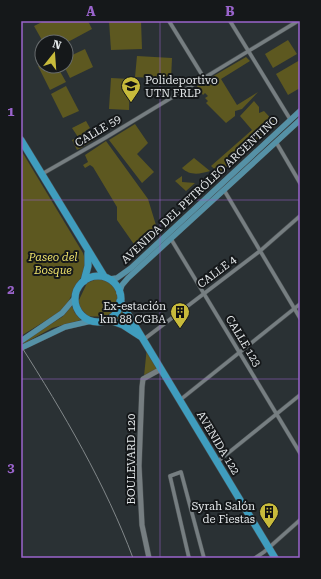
<svg xmlns="http://www.w3.org/2000/svg" width="321" height="579" viewBox="0 0 321 579" font-family="'Roboto Serif',serif">
  <rect width="100%" height="100%" fill="#2a3134"/>
  <!-- green -->
  <g fill="#5d5820">
    <polygon points="44,21 88,21 92,29 66,43 66,42 43,42 34,26"/>
    <polygon points="109,21 141,21 142,49 111,50"/>
    <polygon points="288,40 297,54 273,68 265,54"/>
    <polygon points="85,49 93,67 70,78 64,66 66,66 66,58"/>
    <polygon points="137,56 172,58 171,79 135,77"/>
    <polygon points="246,57 250,61 221,79 237,105 258,92 242,109 235,111 235,116 226,123 206,103 208,101 205,98 208,96 205,93 203,95 197,87 198,85"/>
    <polygon points="300,60 300,88 288,95 276,74"/>
    <polygon points="42,64 42,66 57,66 66,82 50,90 38,66"/>
    <polygon points="111,78 130,79 129,110 109,109"/>
    <polygon points="66,86 79,111 63,118 51,94"/>
    <polygon points="254,101 259,107 259,113 264,111 277,125 219,173 211,166 252,130 240,116"/>
    <polygon points="86,121 90,128 84,132 87,137 96,131 99,132 97,138 84,146 72,128"/>
    <polygon points="135,124 148,143 137,154 154,172 142,183 109,140"/>
    <polygon points="76,138 83,147 77,150 72,140"/>
    <polygon points="106,141 148,199 159,235 138,250 117,220 117,207 93,167 90,165 85,168 83,165 88,162 85,155"/>
    <polygon points="21,150 83,253 87,266 67,304 58,313 21,336"/>
    <path d="M 194,158 L 210,171 C 200,174 190,176 182,168 Z"/>
    <polygon points="182,176 182,182 195,183 186,191 175,181"/>
    <path d="M 99,278 C 103,279 108,279 111,282 C 121,288 121,309 110,314 C 104,317 95,317 88,316 L 79,307 L 79,300 L 87,283 Z"/>
    <polygon points="72,306 75,313 81,320 52,328 23,344 22,342 62,317"/>
    <polygon points="122,311 135,331 116,318"/>
    <polygon points="147,347 160,369 144,376"/>
  </g>
  <g fill="none" stroke-linecap="round" stroke-linejoin="round">
    <!-- street casing -->
    <g stroke="#494f51" stroke-width="4.5">
      <g id="street">
        <polyline points="169,21 204,78"/>
        <polyline points="230,21 290,119"/>
        <polyline points="276,142 300,183"/>
        <polyline points="42,174 105,138 298,21"/>
        <polyline points="224,190 300,318"/>
        <polyline points="171,239 300,453"/>
        <polyline points="143,340 260,251 300,216"/>
        <polyline points="180,400 300,304"/>
        <polyline points="217,462 300,395"/>
        <polyline points="189,558 170,476 181,472 204,558"/>
        <polyline points="255,558 264,552 300,520"/>
      </g>
    </g>
    <!-- secondary casing -->
    <g stroke="#494f51" stroke-width="6">
      <polyline id="secondary" points="149,558 142,525 139,466 142,387 143,379 161,369"/>
    </g>
    <!-- primary casing -->
    <g stroke="#494f51" stroke-width="6">
      <g id="primary">
        <polyline points="110,279 117,278 131,268 300,111"/>
        <polyline points="119,293 122,285 128,278 300,120"/>
        <polyline points="21,341 62,313 74,299"/>
        <polyline points="21,348 65,327 91,321"/>
      </g>
    </g>
    <!-- highway casing -->
    <g stroke="#494f51" stroke-width="8">
      <g id="highway">
        <polyline points="21,140 104,276"/>
        <circle cx="98" cy="299" r="23"/>
        <polyline points="84,281 88,266 88,253"/>
        <polyline points="120,301 275,558"/>
        <polyline points="107,319 123,325 140,336"/>
      </g>
    </g>
    <!-- street -->
    <use href="#street" stroke="#767e81" stroke-width="3.5"/>
    <!-- secondary -->
    <use href="#secondary" stroke="#767e81" stroke-width="5"/>
    <!-- primary -->
    <use href="#primary" stroke="#5591a6" stroke-width="5.5"/>
    <!-- highway -->
    <use href="#highway" stroke="#3f9dbe" stroke-width="7"/>
    <!-- tram -->
    <path stroke="#82888a" stroke-width="1" d="M 21,346 C 63,412 106,485 133,558"/>
  </g>
  <!-- grid -->
  <path fill="none" stroke="#9a64cc" stroke-width="1" stroke-opacity="0.55" d="M 160,21 L 160,558M 21,200 L 300,200M 21,379 L 300,379"/>
  <!-- icons -->
  <defs>
    <g id="university-pin" transform="scale(1)"><path d="M0 17L-7.5 6A9.5 9.5 0 1 1 7.5 6Z" fill="#c8bb3b" stroke="#15181a"/><path d="M0-5L7-2L0 1L-7-2ZM-4 1L0 2.5L4 1V4Q0 6-4 4Z" fill="#111"/></g>
    <g id="building-pin" transform="scale(1)"><path d="M0 17L-7.5 6A9.5 9.5 0 1 1 7.5 6Z" fill="#c8bb3b" stroke="#15181a"/><path d="M-4-6H4V6H1V3H-1V6H-4ZM-2.5-4.3h1.7v1.8h-1.7ZM.8-4.3h1.7v1.8H.8ZM-2.5-1h1.7V.8h-1.7ZM.8-1h1.7V.8H.8Z" fill="#111"/></g>
  </defs>
  <g fill-rule="evenodd">
    <use href="#university-pin" x="131" y="86"/>
    <use href="#building-pin" x="180" y="312"/>
    <use href="#building-pin" x="269" y="512"/>
  </g>
  <g text-anchor="middle" dominant-baseline="central" stroke-width="4" stroke-linejoin="round" paint-order="stroke">
    <!-- poi labels -->
    <g font-size="11" fill="#e3e7e9" stroke="#15181a" text-anchor="end">
      <text x="145" y="80" text-anchor="start">Polideportivo<tspan x="145" dy="13">UTN FRLP</tspan></text>
      <text x="166" y="306">Ex-estación<tspan x="166" dy="13">km 88 CGBA</tspan></text>
      <text x="255" y="506">Syrah Salón<tspan x="255" dy="13">de Fiestas</tspan></text>
    </g>
    <!-- street labels -->
    <g font-size="11" fill="#e3e7e9" stroke="#15181a">
      <text transform="translate(98 131) rotate(-31)">CALLE 59</text>
      <text transform="translate(200 190) rotate(-43)">AVENIDA DEL PETRÓLEO ARGENTINO</text>
      <text transform="translate(217 272) rotate(-37)">CALLE 4</text>
      <text transform="translate(243 341) rotate(59)">CALLE 123</text>
      <text transform="translate(218 443) rotate(59)">AVENIDA 122</text>
      <text transform="translate(131 459) rotate(-90)">BOULEVARD 120</text>
    </g>
    <!-- park labels -->
    <g font-size="11" font-style="italic" fill="#ebdf69" stroke="#15181a">
      <text x="53" y="257">Paseo del<tspan x="53" dy="13">Bosque</tspan></text>
    </g>
  </g>
  <!-- border -->
  <rect width="321" height="579" fill="none" stroke="#15181a" stroke-width="44"/>
  <!-- north arrow -->
  <g transform="translate(54 54) rotate(17)"><circle r="19" fill="#15181a" stroke="#676b6d"/>
  <path d="M0-3L7 15L0 10L-7 15Z" fill="#c8bb3b"/>
  <text y="-6" font-size="11" font-weight="bold" text-anchor="middle" fill="#e3e7e9">N</text>
  </g>
  <rect x="22" y="22" width="277" height="535" fill="none" stroke="#9a64cc" stroke-width="1.5"/>
  <g font-size="13" text-anchor="middle" font-weight="bold" fill="#9a64cc">
    <text x="91" y="16">A</text>
    <text x="230" y="16">B</text>
    <text x="11" y="116">1</text>
    <text x="11" y="294">2</text>
    <text x="11" y="472">3</text>
  </g>
</svg>
